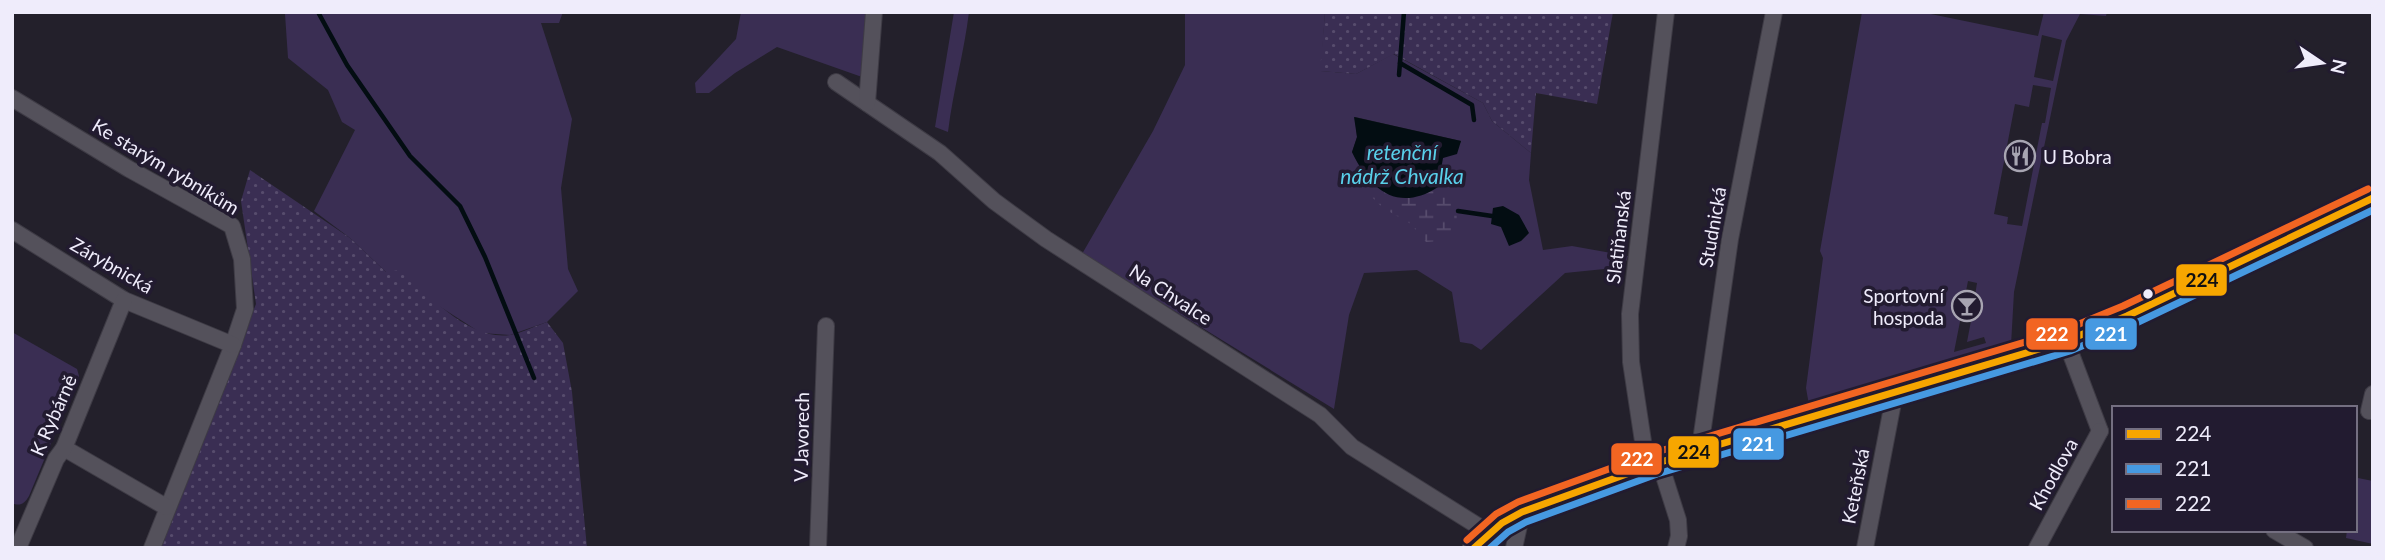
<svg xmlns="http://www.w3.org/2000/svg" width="2385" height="560" viewBox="0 0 2385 560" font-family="Lato,sans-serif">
  <defs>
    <pattern id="wetland-marsh" width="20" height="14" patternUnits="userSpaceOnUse" patternTransform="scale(1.75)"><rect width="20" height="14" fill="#3a2e53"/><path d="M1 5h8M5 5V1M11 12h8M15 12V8" fill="none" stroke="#574c6d"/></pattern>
    <pattern id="garden-dots" width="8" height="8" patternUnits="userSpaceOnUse" patternTransform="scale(1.75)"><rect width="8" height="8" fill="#3a2e53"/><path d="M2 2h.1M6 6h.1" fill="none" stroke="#574c6d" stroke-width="1.8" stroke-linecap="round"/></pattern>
  </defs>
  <rect width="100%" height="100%" fill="#23202b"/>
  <!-- green -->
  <g fill="#3a2e53" fill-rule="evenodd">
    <polygon points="281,12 563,12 559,23 541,23 572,119 561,188 568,269 578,291 547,322 510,335 481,333 386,272 350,238 314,211 355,130 342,122 328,90 288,58 285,14"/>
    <polygon points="741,12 868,12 862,77 777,47 735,73 709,93 696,93 695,83 736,39"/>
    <path d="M 954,12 L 969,12 C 964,53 953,91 948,132 L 935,127 Z"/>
    <path d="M 1185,12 L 1325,12 L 1321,71 L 1356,74 L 1393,54 L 1483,103 L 1492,121 L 1531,153 L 1529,180 L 1543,250 L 1572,246 L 1628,256 L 1624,267 L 1565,273 L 1481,350 L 1472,344 L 1460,342 L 1452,292 L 1417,270 L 1364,273 L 1349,315 L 1334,409 L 1082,254 L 1153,131 L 1185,65 ZM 1355,117 L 1461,141 L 1461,142 L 1443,158 L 1389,196 C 1373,185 1361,170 1352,152 L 1357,137 Z"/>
    <path d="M 1862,12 L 1921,12 L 2038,36 L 2044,12 L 2107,12 L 2106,16 L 2080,14 L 2066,41 L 2014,292 L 2011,345 L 1809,405 L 1806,388 L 1823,258 L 1820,251 ZM 2042,35 L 2062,40 L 2053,81 L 2034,77 ZM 2033,85 L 2051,88 L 2045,123 L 2042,123 L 2022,226 L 2007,224 L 2008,217 L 1994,214 L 2015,104 L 2029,107 ZM 1968,281 L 1977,283 L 1974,302 L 1976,305 L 1974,305 L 1967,342 L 1984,337 L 1986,343 L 1954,352 Z"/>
    <path d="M 12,332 L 77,369 L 79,376 L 29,496 C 25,503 20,507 12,503 Z"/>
    <polygon points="2358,478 2373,481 2373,544 2346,538 2347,530 2355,530 2355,493"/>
  </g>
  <!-- wetland -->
  <path fill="url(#wetland-marsh)" d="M 1366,173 C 1387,200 1408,206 1438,187 L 1451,189 C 1458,208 1459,222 1452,240 L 1426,242 L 1411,224 L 1383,208 L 1371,196 Z"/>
  <!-- garden -->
  <g fill="url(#garden-dots)">
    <polygon points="1325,12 1613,12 1597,104 1536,93 1531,153 1492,121 1483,103 1394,54 1356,74 1320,71"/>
    <path d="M 250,170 L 350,238 L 386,272 L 400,270 C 429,295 469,341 510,335 C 522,333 535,326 547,322 L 563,343 L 572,392 L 587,548 L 161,548 L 203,436 L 256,304 L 241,201 Z"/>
  </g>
  <!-- water -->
  <g fill="#030d12">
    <path d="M 1354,117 L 1461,141 L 1457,154 L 1443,158 L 1438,187 C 1398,213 1370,190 1352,152 L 1357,137 Z"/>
    <polygon points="1503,206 1519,215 1529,233 1521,241 1509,246 1501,227 1491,224 1493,208"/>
  </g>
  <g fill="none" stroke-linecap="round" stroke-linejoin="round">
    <!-- stream -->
    <g stroke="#030d12" stroke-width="4.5">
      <polyline points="318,12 347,65 410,156 460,206 485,257 534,378"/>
      <polyline points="1400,63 1472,105 1474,120"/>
      <polyline points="1399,75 1404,12"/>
      <polyline points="1458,211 1492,216"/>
    </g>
    <!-- street casing -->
    <g stroke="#3e3b45" stroke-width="18">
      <g id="street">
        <polyline points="1666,12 1630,314 1631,362 1644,448 1664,476 1678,520 1679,536 1676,548"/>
        <polyline points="836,82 940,153 994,201 1046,239 1320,415 1352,447 1489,533"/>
        <polyline points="12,98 129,169 232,226 242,259 245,309 233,345 152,548"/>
        <polyline points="867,103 874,12"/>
        <polyline points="12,230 124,300 233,345"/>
        <polyline points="2066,341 2100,431"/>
        <polyline points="2373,394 2369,411 2373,411"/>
        <polyline points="64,448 166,507"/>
        <polyline points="1702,449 1702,434 1730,239 1774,12"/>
        <polyline points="2274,530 2305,548"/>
        <polyline points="18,548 56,459 64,448 124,300"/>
        <polyline points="818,548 826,326"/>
        <polyline points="1514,548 1522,512"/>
        <polyline points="1865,548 1895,392"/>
        <polyline points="2037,548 2100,431"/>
      </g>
    </g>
    <!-- secondary casing -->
    <g stroke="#3e3b45" stroke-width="24">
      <polyline id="secondary" points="1474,548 1502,523 1522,512 1654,464 2066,341 2127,316 2373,198"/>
    </g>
    <!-- street -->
    <use href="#street" stroke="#54515b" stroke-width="16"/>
    <!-- secondary -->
    <use href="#secondary" stroke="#565258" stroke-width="23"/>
    <!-- bus-1 casing -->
    <g stroke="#221b30" stroke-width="12">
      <polyline id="bus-1" points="1474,548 1502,523 1522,512 1654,464 2066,341 2127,316 2373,198"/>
    </g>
    <!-- bus-2 casing -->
    <g stroke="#221b30" stroke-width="12">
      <polyline id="bus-2" points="1490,548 1508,532 1526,522 1657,474 2070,351 2132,325 2373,210"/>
    </g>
    <!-- bus-3 casing -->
    <g stroke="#221b30" stroke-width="12">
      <polyline id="bus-3" points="1467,540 1496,514 1518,502 1650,454 2062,331 2123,306 2368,189"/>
    </g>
    <!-- bus-1 -->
    <use href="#bus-1" stroke="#f7a600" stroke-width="7"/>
    <!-- bus-2 -->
    <use href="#bus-2" stroke="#4699e1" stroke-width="7"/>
    <!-- bus-3 -->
    <use href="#bus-3" stroke="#f26522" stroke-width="7"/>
  </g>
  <!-- icons -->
  <defs>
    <g id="restaurant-ring" transform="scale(1.575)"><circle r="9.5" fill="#221b30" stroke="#a8a5b2" stroke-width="1.5"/><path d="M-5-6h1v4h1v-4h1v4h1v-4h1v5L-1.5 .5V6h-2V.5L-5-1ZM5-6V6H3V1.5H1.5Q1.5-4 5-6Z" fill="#a8a5b2"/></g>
    <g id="bar-ring" transform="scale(1.575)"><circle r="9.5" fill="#221b30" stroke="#a8a5b2" stroke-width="1.5"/><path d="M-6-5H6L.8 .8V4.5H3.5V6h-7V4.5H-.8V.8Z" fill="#a8a5b2"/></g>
  </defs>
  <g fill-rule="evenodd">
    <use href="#restaurant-ring" x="2020" y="156"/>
    <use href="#bar-ring" x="1967" y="306"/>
  </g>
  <!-- markers -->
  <circle fill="#efecfb" stroke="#221b30" stroke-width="2.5" cx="2148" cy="294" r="6"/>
  <g text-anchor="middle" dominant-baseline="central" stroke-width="7" stroke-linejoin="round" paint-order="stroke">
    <!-- poi labels -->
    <g font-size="19" fill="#efecfb" stroke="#221b30" text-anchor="start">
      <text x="2043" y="156">U Bobra</text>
      <text x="1944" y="295" text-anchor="end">Sportovní<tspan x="1944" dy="22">hospoda</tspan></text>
    </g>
    <!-- street labels -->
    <g font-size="19" fill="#efecfb" stroke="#221b30">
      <text transform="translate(166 166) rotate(31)">Ke starým rybníkům</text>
      <text transform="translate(1712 227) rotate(-80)">Studnická</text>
      <text transform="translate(1618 237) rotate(-83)">Slatiňanská</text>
      <text transform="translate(112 265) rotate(30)">Zárybnická</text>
      <text transform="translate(1171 294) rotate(33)">Na Chvalce</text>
      <text transform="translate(53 415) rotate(-66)">K Rybárně</text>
      <text transform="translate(801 437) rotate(-89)">V Javorech</text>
      <text transform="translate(2053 474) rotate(-61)">Khodlova</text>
      <text transform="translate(1855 486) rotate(-79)">Keteňská</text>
    </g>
    <!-- water labels -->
    <g font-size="21" font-style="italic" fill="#59d0ea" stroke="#221b30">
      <text x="1402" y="151">retenční<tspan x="1402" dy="24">nádrž Chvalka</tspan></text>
    </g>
  </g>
  <g stroke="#221b30" stroke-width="2.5">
    <rect x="2175" y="263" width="53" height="34" rx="7" fill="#f7a600"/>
    <rect x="2084" y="317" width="54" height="34" rx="7" fill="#4699e1"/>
    <rect x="2025" y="317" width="54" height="34" rx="7" fill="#f26522"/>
    <rect x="1732" y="427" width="53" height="34" rx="7" fill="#4699e1"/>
    <rect x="1667" y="435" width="53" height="34" rx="7" fill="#f7a600"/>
    <rect x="1610" y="442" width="53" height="34" rx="7" fill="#f26522"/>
  </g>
  <g font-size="19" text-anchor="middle" font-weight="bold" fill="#fff">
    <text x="2111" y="341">221</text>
    <text x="2052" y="341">222</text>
    <text x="1758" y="451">221</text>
    <text x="1637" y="466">222</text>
  </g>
  <g font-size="19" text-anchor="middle" font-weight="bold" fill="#111">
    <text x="2202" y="287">224</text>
    <text x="1694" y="459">224</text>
  </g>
  <!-- border -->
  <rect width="2385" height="560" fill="none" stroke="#efecfb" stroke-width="28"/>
  <!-- legend -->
  <rect x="2112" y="406" width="245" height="126" fill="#221b30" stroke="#746f81" stroke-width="2"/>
  <rect x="2126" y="429" width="35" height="10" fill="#f7a600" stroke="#746f81" stroke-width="2"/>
  <text x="2175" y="441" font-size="21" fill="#efecfb">224</text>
  <rect x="2126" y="464" width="35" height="10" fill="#4699e1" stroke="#746f81" stroke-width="2"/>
  <text x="2175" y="476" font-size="21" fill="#efecfb">221</text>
  <rect x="2126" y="499" width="35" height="10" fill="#f26522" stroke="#746f81" stroke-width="2"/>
  <text x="2175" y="511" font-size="21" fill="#efecfb">222</text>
  <!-- north arrow -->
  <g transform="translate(2322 63) rotate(103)" stroke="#221b30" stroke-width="5" paint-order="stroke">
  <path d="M0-5L12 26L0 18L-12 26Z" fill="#efecfb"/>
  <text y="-10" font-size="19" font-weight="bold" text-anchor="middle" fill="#efecfb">N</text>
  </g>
</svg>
